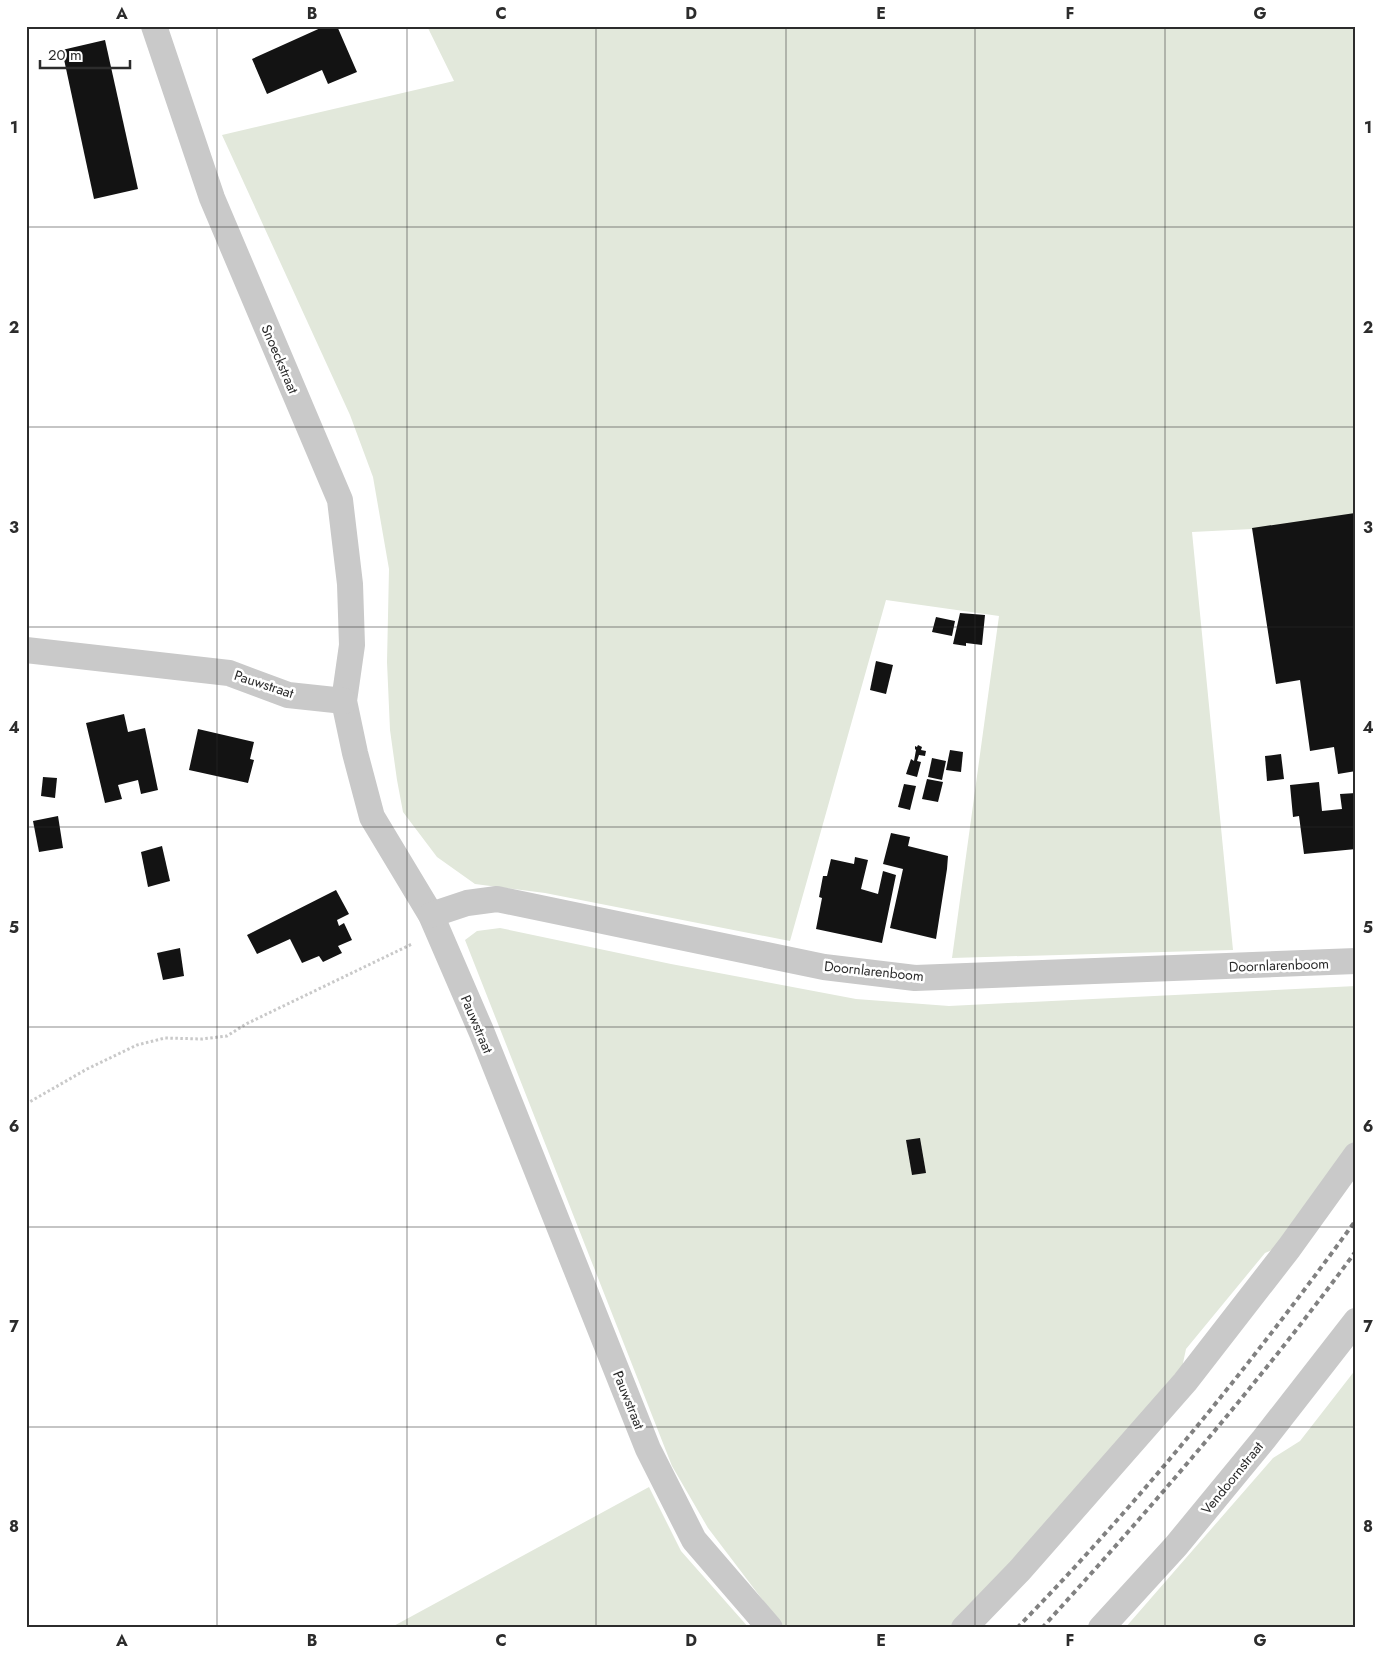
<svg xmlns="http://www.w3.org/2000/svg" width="1382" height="1654" viewBox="0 0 1382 1654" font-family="Jost,sans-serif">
  <rect width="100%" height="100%" fill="#fff"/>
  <!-- green -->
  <g fill="#e2e8db">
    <polygon points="427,26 1356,26 1356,524 1192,532 1233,950 952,958 999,616 886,600 790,941 545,893 475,884 437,857 403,812 397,780 390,730 387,662 389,569 373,477 350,415 222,135 454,81"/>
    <polygon points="500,928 671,964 856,999 949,1006 1356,986 1356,1140 1283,1245 1265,1253 1186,1349 1180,1377 1123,1442 951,1628 784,1628 708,1528 672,1466 465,940 477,931"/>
    <polygon points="1356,1369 1356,1628 1125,1628 1273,1458 1300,1441"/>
    <polygon points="649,1487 681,1551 749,1628 390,1628"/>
  </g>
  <!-- building -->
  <g fill="#131313">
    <polygon points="325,26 337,26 357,72 328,84 322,70 267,94 252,59"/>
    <polygon points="105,40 138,189 94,199 62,50"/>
    <polygon points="1355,513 1356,771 1338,774 1334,747 1310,751 1300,680 1276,684 1252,528"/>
    <polygon points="960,613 985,615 982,645 966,643 966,646 953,644"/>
    <polygon points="936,617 955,621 952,636 932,632"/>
    <polygon points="876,661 893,665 886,694 870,690"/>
    <polygon points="124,714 128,732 145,728 158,790 141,794 138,780 118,785 122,799 105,803 86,723"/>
    <polygon points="198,729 254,742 250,759 254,760 248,783 189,770"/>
    <polygon points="918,745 922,747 921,750 926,751 925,756 919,755 917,761 921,762 917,777 906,774 911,759 914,761 916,750 915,749 915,746 917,747"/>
    <polygon points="950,750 963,752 961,772 946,770"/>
    <polygon points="1281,754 1284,779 1267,781 1265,756"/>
    <polygon points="932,758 946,761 942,780 928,777"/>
    <polygon points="43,777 57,778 55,798 41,796"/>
    <polygon points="927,779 943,782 938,802 922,799"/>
    <polygon points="1319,782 1322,811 1342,809 1340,794 1356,793 1356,849 1304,854 1299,816 1293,817 1290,785"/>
    <polygon points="904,784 916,786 910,810 898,807"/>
    <polygon points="58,816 63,848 39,852 33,821"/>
    <polygon points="891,833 910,837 908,846 948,856 947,869 936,939 890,928 903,869 883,864"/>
    <polygon points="162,846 170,881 148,887 141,852"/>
    <polygon points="855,857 868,860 861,889 878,894 883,871 896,875 882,943 816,929 822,898 819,897 823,876 827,876 831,859 854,864"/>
    <polygon points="336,890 349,914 337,920 339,926 344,923 352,940 338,946 342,953 323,962 319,956 302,963 290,939 257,954 247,935"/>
    <polygon points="180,948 184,976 163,980 157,953"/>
    <polygon points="920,1138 926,1173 912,1175 906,1140"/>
  </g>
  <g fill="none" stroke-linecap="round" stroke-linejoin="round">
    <!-- path -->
    <polyline stroke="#c9c9c9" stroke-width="3" stroke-dasharray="2.5 2.5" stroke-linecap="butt" points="26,1104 87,1069 137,1045 165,1038 202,1039 227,1036 246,1024 412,944"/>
    <!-- minor -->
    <g stroke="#c9c9c9" stroke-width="26">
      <polyline points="154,26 212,198 340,500 350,584 352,645 344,701 355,753 372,817 431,915 482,1033 648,1449 694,1540 770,1628"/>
      <polyline points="26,650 229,673 288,695 344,701"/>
      <polyline points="431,915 467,903 497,899 824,967 915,978 1356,961"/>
      <polyline points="964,1628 1020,1570 1185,1382 1289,1248 1356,1155"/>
      <polyline points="1101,1628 1176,1546 1264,1439 1356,1321"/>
    </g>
    <!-- rail -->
    <g stroke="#818181" stroke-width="4" stroke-dasharray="5 4" stroke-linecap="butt">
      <path d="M 1017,1628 C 1140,1502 1252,1363 1356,1220"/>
      <path d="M 1042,1628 C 1152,1507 1259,1383 1356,1251"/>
    </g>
  </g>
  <!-- grid -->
  <path fill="none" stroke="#2c2c2c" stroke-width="1" stroke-opacity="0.55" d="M 217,26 L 217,1628M 407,26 L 407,1628M 596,26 L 596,1628M 786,26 L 786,1628M 975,26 L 975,1628M 1165,26 L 1165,1628M 26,227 L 1356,227M 26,427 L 1356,427M 26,627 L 1356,627M 26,827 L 1356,827M 26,1027 L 1356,1027M 26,1227 L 1356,1227M 26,1427 L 1356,1427"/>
  <g text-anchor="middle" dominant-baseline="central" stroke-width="5" stroke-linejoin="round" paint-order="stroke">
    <!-- street labels -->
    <g font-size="14" fill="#2c2c2c" stroke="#fff">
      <text transform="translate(280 359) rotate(67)">Snoeckstraat</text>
      <text transform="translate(264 684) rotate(18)">Pauwstraat</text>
      <text transform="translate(1279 965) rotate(-2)">Doornlarenboom</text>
      <text transform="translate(874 971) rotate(6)">Doornlarenboom</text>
      <text transform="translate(477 1024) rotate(67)">Pauwstraat</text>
      <text transform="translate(629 1400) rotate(68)">Pauwstraat</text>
      <text transform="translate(1232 1478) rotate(-51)">Vendoornstraat</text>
    </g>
  </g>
  <!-- border -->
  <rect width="1382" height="1654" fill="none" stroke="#ffffff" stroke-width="55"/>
  <!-- scale -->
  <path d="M40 60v8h90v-8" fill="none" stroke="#2c2c2c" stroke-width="2.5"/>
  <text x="48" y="60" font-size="15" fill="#2c2c2c" stroke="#ffffff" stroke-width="4" paint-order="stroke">20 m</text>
  <rect x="28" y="28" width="1326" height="1598" fill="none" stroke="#2c2c2c" stroke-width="2"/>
  <g font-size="16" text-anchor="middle" font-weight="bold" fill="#2c2c2c">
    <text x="122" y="19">A</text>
    <text x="312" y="19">B</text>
    <text x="501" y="19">C</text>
    <text x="691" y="19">D</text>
    <text x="881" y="19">E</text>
    <text x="1070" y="19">F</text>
    <text x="1260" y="19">G</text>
    <text x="14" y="133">1</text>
    <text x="1368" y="133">1</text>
    <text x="14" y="333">2</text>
    <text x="1368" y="333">2</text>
    <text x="14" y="533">3</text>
    <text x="1368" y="533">3</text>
    <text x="14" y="733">4</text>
    <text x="1368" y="733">4</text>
    <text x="14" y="933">5</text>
    <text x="1368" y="933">5</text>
    <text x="14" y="1132">6</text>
    <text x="1368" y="1132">6</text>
    <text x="14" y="1332">7</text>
    <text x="1368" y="1332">7</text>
    <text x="14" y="1532">8</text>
    <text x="1368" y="1532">8</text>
    <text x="122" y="1646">A</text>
    <text x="312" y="1646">B</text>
    <text x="501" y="1646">C</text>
    <text x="691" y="1646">D</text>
    <text x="881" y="1646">E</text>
    <text x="1070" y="1646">F</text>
    <text x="1260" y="1646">G</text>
  </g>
</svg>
